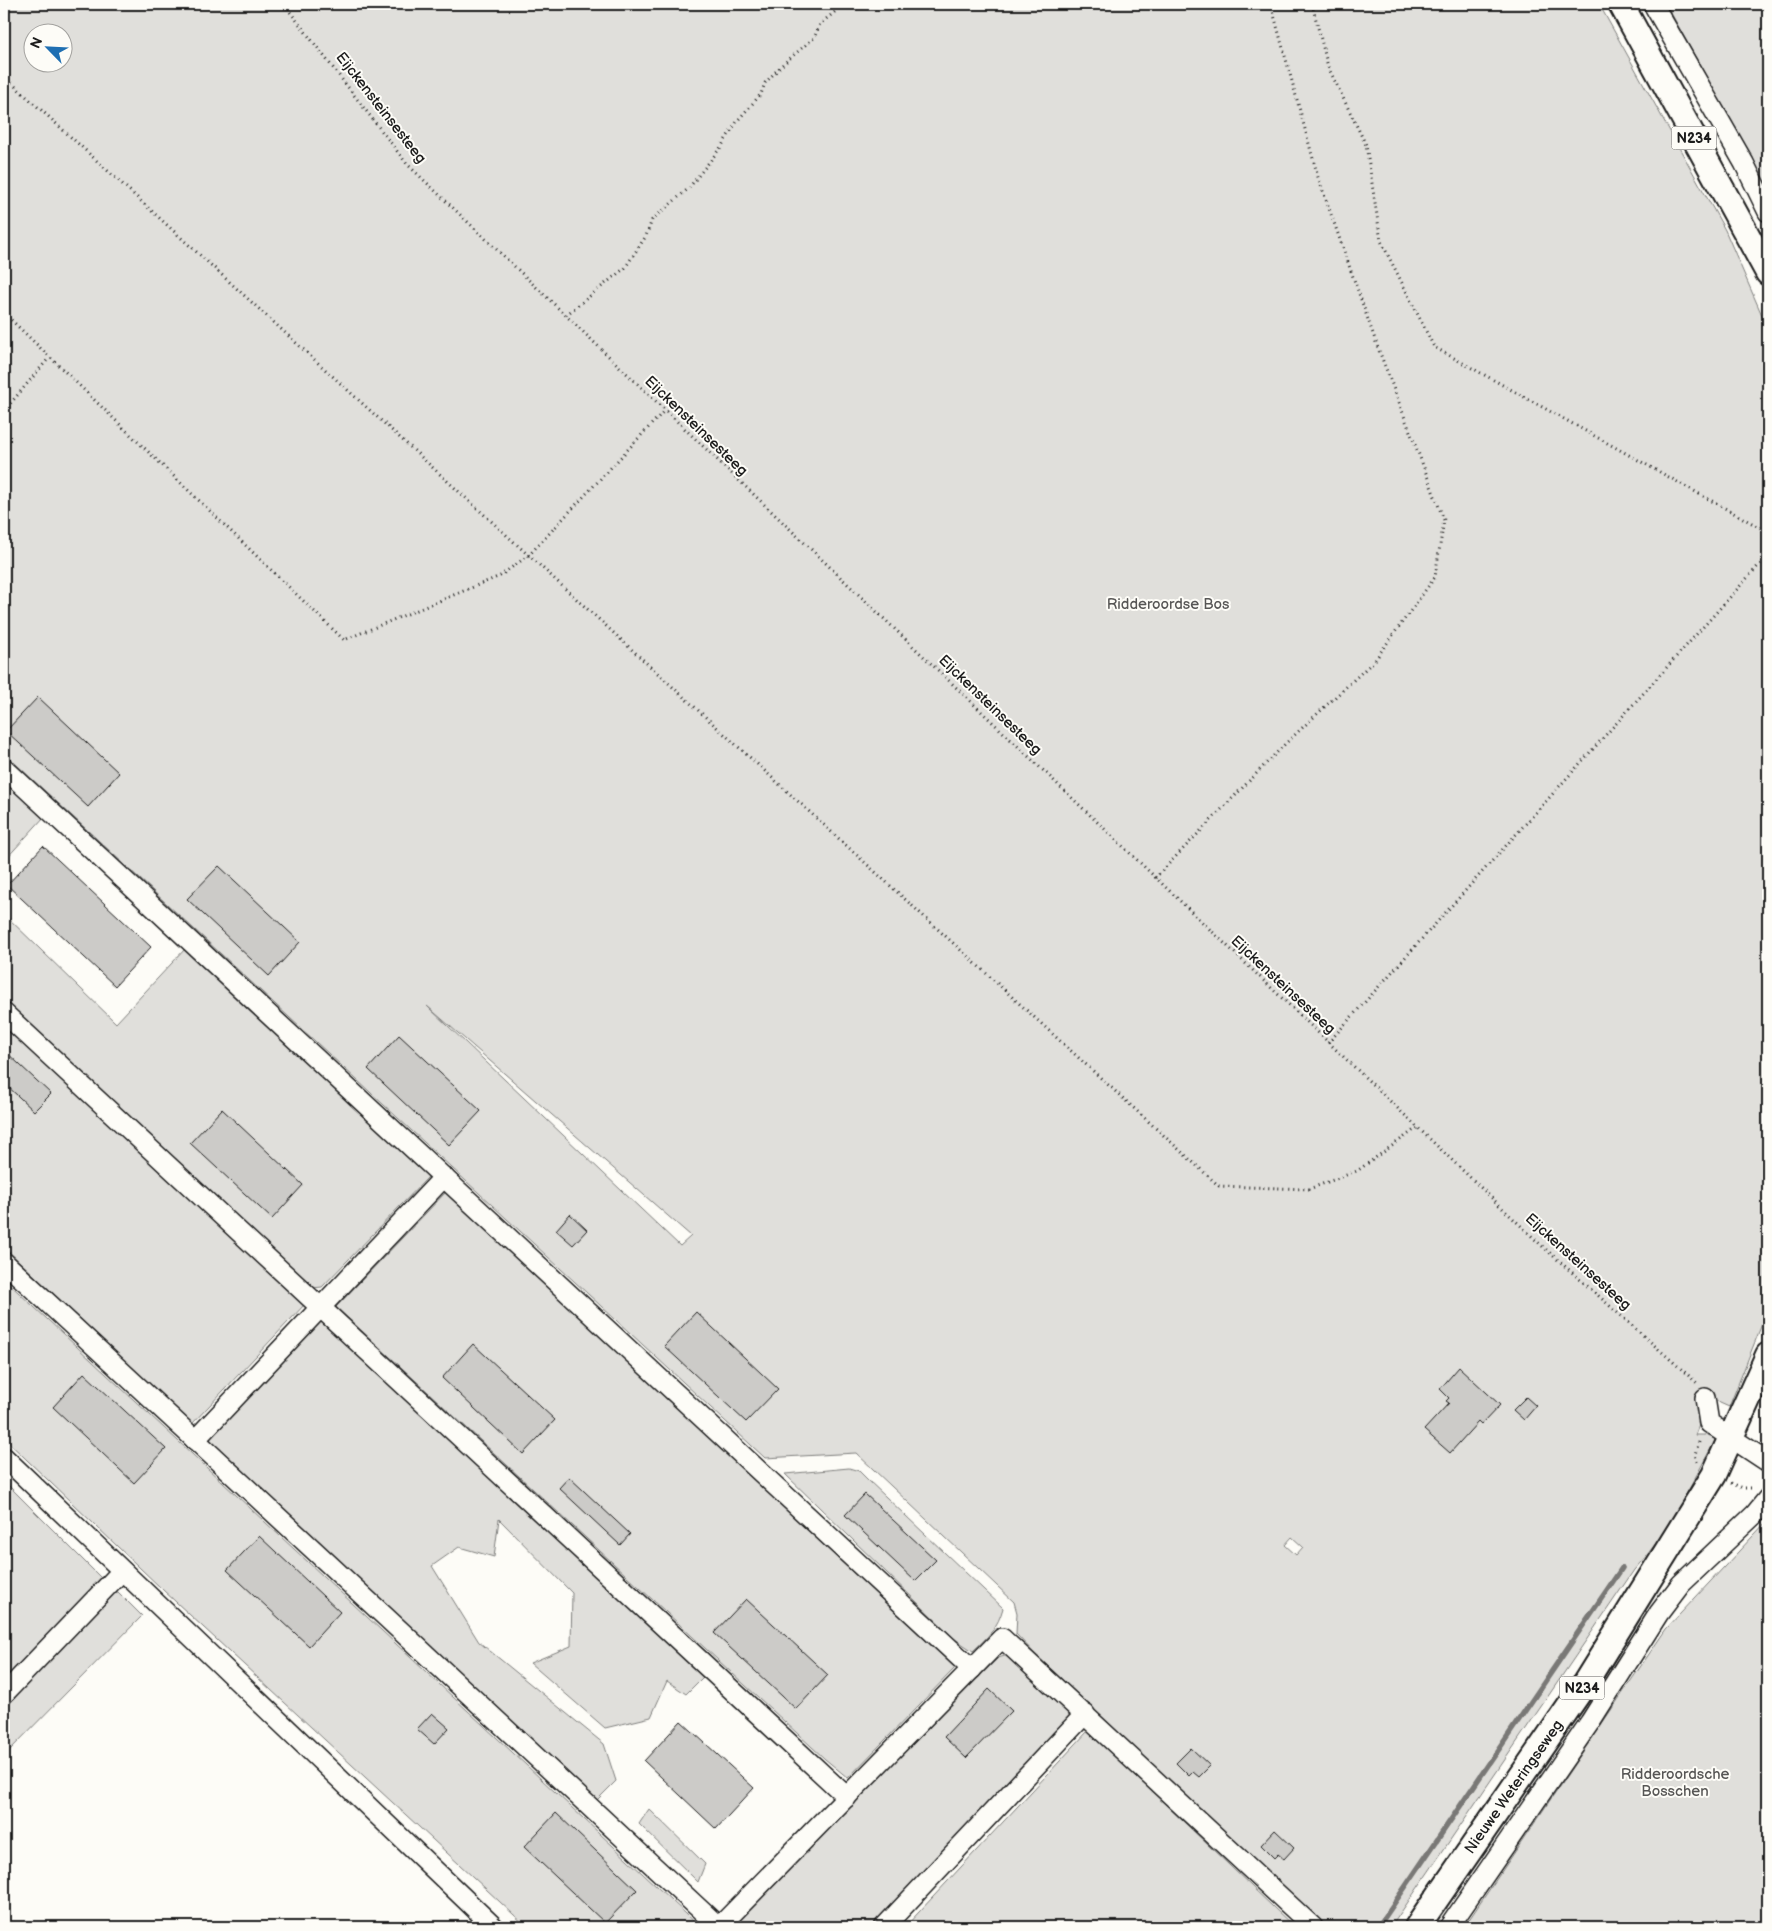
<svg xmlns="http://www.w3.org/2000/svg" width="1772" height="1931" viewBox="0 0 1772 1931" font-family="'Balsamiq Sans',sans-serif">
  <rect width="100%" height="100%" fill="#fdfcf7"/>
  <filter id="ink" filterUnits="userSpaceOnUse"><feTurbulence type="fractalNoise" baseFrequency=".02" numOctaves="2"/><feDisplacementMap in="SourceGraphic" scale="10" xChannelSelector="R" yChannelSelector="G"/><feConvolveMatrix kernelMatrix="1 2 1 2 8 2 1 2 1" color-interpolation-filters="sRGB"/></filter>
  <g filter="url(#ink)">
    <!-- green -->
    <g fill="#e0dfdb" stroke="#7e7e7c" fill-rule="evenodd">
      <path d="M 4,4 L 1599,4 L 1725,230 L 1768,329 L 1768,1309 L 1729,1407 L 1720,1403 L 1711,1396 L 1695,1435 L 1705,1435 L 1716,1439 C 1691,1484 1669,1533 1634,1570 L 1391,1927 L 1325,1927 L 1034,1653 L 1016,1634 L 1017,1613 L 1014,1602 L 856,1453 L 765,1458 L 4,753 ZM 32,32 L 62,32 L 62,62 L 32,62 ZM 427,1006 L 691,1236 L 680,1246 ZM 1292,1537 L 1303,1547 L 1296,1555 L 1285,1545 Z"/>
      <polygon points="1666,4 1768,4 1768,195 1747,150"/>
      <polygon points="4,778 45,816 4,861"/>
      <polygon points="4,914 116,1023 186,948 429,1176 322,1287 313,1288 4,1002"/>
      <polygon points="4,1026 306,1303 192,1424 4,1247"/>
      <polygon points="446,1192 955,1668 848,1778 825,1759 336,1307"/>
      <polygon points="4,1279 700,1927 527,1927 163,1590 4,1438"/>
      <polygon points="323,1319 707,1673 686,1694 667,1681 651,1717 605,1728 530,1663 571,1646 572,1593 499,1519 494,1557 459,1547 432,1566 479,1642 604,1744 616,1781 596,1801 209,1440"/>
      <path d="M 849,1468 L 859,1471 L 867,1479 L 1003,1608 C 998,1627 988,1637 973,1651 L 955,1639 L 785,1474 Z"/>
      <polygon points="4,1481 101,1578 4,1683"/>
      <polygon points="1768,1520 1768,1927 1464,1927 1666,1629"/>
      <polygon points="112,1592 118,1592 142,1616 4,1756 4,1707"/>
      <polygon points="1008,1655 1072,1716 873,1927 731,1927 998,1658"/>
      <polygon points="1088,1731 1100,1742 1294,1927 905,1927"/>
      <polygon points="649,1809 705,1864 698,1882 639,1824"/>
    </g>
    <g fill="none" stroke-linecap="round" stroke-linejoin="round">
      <!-- stream -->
      <polyline stroke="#797876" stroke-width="5.5" points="1378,1927 1622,1568"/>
    </g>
    <!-- building -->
    <g fill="#cccbc8" stroke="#1c1c1c">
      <polygon points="38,697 119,773 88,807 6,731"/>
      <polygon points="43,846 151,947 115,986 7,885"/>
      <polygon points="219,866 300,942 269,976 187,899"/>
      <polygon points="399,1035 481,1111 449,1145 368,1069"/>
      <polygon points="4,1050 51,1094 34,1111 4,1083"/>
      <polygon points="222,1109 303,1185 272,1219 190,1143"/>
      <polygon points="570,1214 587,1230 573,1245 556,1230"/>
      <polygon points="696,1312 778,1389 746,1422 664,1346"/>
      <polygon points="473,1344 555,1420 523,1454 442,1378"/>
      <polygon points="1459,1367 1500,1405 1481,1425 1478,1422 1450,1453 1424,1430 1449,1403 1446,1401 1449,1398 1440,1389"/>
      <polygon points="84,1373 166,1449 134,1483 53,1407"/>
      <polygon points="1526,1397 1536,1406 1524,1420 1513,1410"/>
      <polygon points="569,1477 630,1534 620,1545 559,1488"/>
      <polygon points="865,1494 936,1560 915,1581 845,1515"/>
      <polygon points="259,1536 340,1612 309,1646 227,1570"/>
      <polygon points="746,1599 828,1675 796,1709 714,1633"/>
      <polygon points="989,1689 1012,1711 966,1758 944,1737"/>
      <polygon points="432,1713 449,1728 434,1744 417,1729"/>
      <polygon points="681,1721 754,1788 716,1829 644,1761"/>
      <polygon points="1191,1748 1210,1766 1199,1777 1193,1772 1189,1776 1176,1763"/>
      <polygon points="556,1813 637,1890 605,1923 524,1847"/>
      <polygon points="1275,1830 1294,1848 1284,1859 1278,1854 1274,1858 1261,1845"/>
    </g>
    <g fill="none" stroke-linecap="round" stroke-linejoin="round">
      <!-- minor casing -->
      <g stroke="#1c1c1c" stroke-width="22">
        <g id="minor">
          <polyline points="1653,4 1744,163 1768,212"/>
          <polyline points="4,768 972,1669"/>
          <polyline points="4,1013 847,1797"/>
          <polyline points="4,1262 719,1927 1002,1638 1313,1927"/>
          <polyline points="1705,1398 1709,1423 1768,1462"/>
          <polyline points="195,1440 444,1177"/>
          <polyline points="4,1457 494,1927"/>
          <polyline points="4,1694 122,1571"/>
          <polyline points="884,1927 1085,1714"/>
          <polyline points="1449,1927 1590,1722 1659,1613 1681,1584 1755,1514 1768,1498"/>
        </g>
      </g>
      <!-- major casing -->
      <g stroke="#1c1c1c" stroke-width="28">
        <g id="major">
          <polyline points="1621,4 1768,273"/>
          <polyline points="1417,1927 1578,1694 1714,1475 1768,1355"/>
        </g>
      </g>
      <!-- path -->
      <g stroke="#1c1c1c" stroke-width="3" stroke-dasharray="1 4" stroke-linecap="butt">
        <polyline points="284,4 407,164 1541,1245 1697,1383"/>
        <polyline points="1312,4 1328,67 1366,145 1381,241 1434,347 1768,532"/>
        <polyline points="4,76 1219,1186 1309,1189 1357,1171 1417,1128"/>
        <polyline points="4,313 344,640 500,576 529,555 664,411"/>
        <polyline points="566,315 625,268 646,236 652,220 688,189 721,147 738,120 761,94 765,83 782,65 814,38 820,24 836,11 841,4"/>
        <polyline points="4,411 49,358"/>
        <polyline points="1155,878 1285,744 1375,660 1435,577 1444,520 1378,348 1318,177 1271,4"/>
        <polyline points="1328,1043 1768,555"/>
        <polyline points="1697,1462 1695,1454 1700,1439"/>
        <polyline points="1731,1483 1743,1488 1753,1488"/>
      </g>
      <!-- minor -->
      <use href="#minor" stroke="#fdfcf7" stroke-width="19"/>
      <!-- major -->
      <use href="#major" stroke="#fdfcf7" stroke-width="24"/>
    </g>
  </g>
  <g text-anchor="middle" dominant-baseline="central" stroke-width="4" stroke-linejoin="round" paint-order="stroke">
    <!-- shield labels -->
    <g fill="#fdfcf7" stroke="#605f5e" stroke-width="1">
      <rect x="1671.5" y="126.5" width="45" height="23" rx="4"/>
      <rect x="1559.5" y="1676.5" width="45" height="23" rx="4"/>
    </g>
    <g font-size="14" font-weight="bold" fill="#1c1c1c">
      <text x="1694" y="138">N234</text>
      <text x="1582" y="1688">N234</text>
    </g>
    <!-- street labels -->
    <g font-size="15" fill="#1c1c1c" stroke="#fdfcf7">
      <text transform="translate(381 108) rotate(52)">Eijckensteinsesteeg</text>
      <text transform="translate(696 426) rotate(44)">Eijckensteinsesteeg</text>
      <text transform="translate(990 705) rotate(44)">Eijckensteinsesteeg</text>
      <text transform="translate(1283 985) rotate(43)">Eijckensteinsesteeg</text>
      <text transform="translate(1578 1262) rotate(42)">Eijckensteinsesteeg</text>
      <text transform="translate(1514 1787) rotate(-55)">Nieuwe Weteringseweg</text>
    </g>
    <!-- park labels -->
    <g font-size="15" fill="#575655" stroke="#fdfcf7">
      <text x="1168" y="604">Ridderoordse Bos</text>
      <text x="1675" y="1774">Ridderoordsche<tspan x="1675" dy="17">Bosschen</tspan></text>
    </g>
  </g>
  <!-- margin -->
  <rect width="1772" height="1931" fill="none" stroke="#fdfcf7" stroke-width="20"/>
  <rect x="10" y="10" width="1752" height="1911" fill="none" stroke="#1c1c1c" stroke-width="2" filter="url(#ink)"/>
  <!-- north arrow -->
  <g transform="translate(48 48) rotate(294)"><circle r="24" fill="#fdfcf7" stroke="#a3a29f"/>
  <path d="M0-4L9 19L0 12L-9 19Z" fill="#1f6fb2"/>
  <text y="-8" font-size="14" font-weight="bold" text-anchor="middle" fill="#1c1c1c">N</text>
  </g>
</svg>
